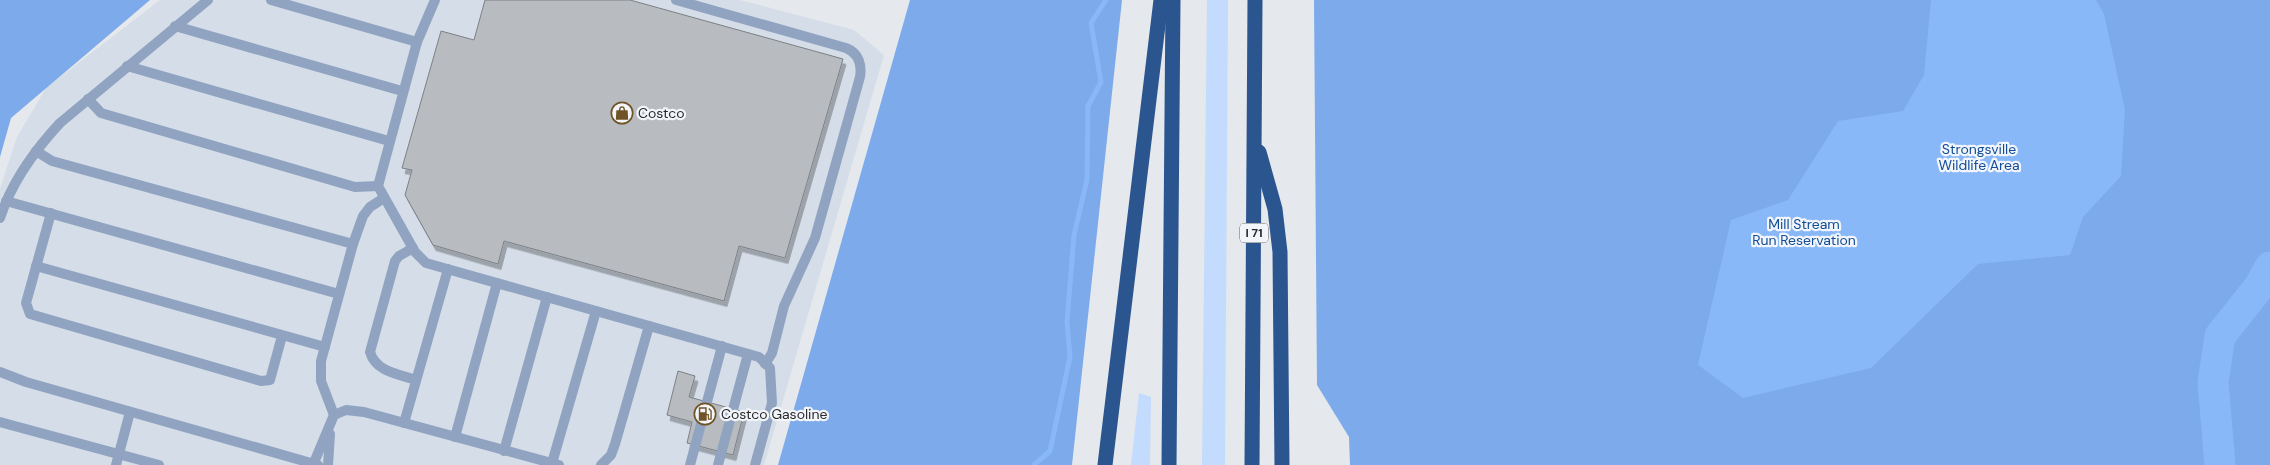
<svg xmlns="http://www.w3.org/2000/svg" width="2270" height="465" viewBox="0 0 2270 465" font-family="'DM Sans',sans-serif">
  <defs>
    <filter id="shadow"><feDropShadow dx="3" dy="5.5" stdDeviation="0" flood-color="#0004"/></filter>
  </defs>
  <rect width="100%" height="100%" fill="#e5e8ec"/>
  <!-- built -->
  <polygon fill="#d5dde8" points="160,0 740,0 854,30 884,55 764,465 0,465 0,189 17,137 46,88"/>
  <!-- green -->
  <g fill="#c3dbfc">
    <polygon points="1207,0 1228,0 1225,465 1202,465"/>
    <polygon points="1139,393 1151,397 1150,465 1131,465"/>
  </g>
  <!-- forest -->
  <g fill="#7caaea">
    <polygon points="0,0 150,0 11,118 0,157"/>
    <polygon points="910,0 1122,0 1072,465 778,465"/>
    <polygon points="1314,0 2270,0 2270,465 1350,465 1349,437 1317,385"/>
  </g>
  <!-- water -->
  <polygon fill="#89b8f9" points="1931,0 2096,0 2104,14 2125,110 2121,176 2083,217 2070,255 1978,264 1871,368 1743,398 1698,365 1731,220 1788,200 1838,121 1903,111 1924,75"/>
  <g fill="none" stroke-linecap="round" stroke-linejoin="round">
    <!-- stream -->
    <polyline stroke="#89b8f9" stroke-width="5" points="1034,465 1050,451 1070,357 1067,322 1074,235 1087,180 1088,106 1101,82 1091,23 1106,0"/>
    <!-- river -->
    <polyline stroke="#89b8f9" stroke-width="31" points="2220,465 2213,382 2220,336 2259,287 2270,267"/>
  </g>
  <!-- building -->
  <g fill="#b8bcc0" stroke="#7d8084" filter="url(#shadow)">
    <polygon points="485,0 630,0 843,59 785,258 739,246 724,301 504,241 498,264 433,245 405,195 412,170 402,168 441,31 474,40"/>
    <polygon points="678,371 695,376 689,397 744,412 733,455 687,443 692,422 667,415"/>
  </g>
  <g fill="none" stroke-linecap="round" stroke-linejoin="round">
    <!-- service -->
    <g stroke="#90a4c1" stroke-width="10">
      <polyline points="271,0 417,42"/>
      <polyline points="435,0 417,42 378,186 415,252 426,263 759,357 770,368 772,403 755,465"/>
      <path d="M 676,0 L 846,48 C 859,53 862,65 860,77 L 815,238 L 784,306 L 772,353 L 765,364"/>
      <polyline points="175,26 402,91"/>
      <polyline points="127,66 389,141"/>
      <polyline points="88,99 101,113 355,187 378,186"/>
      <polyline points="36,151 52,161 353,244"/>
      <polyline points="6,201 339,294"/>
      <polyline points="51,213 26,303 30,314 261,381 270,380 282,336"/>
      <path d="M 0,218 C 12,181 34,151 60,123 L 208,0"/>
      <path d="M 413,248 L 399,256 L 395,261 L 370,352 C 376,372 398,374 416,380"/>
      <polyline points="36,266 325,347"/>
      <polyline points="0,372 26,382 318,465"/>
      <polyline points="334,415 321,381 321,361 353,244 363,216 370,207 384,198"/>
      <polyline points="0,422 159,465"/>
      <polyline points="404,423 448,269"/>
      <polyline points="455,437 497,283"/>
      <polyline points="504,451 547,297"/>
      <polyline points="552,463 596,311"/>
      <polyline points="116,465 130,412"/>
      <polyline points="313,465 334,415 346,410 364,412 559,465"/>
      <polyline points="328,465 330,434"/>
      <polyline points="601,465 611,455 615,444 649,326"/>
      <polyline points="690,465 722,346"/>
      <polyline points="718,465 748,354"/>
    </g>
    <!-- motorway -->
    <g stroke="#2b558f" stroke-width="15">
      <polyline points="1259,152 1275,209 1280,252 1282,465"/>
      <polyline points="1105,465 1161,0"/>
      <polyline points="1169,465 1173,0"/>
      <polyline points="1252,465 1255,0"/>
    </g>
  </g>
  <!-- icons -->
  <defs>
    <g id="shop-ring" transform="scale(1.125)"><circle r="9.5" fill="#f2f5fa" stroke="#705427" stroke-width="1.5"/><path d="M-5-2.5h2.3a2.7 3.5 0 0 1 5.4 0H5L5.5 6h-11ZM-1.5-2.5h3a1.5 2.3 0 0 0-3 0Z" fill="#705427"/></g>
    <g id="fuel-ring" transform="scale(1.125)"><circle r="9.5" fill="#f2f5fa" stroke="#705427" stroke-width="1.5"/><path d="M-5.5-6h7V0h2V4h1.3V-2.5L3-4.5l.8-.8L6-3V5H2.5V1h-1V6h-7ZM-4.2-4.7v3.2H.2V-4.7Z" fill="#705427"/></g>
  </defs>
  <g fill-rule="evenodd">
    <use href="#shop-ring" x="622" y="113"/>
    <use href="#fuel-ring" x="705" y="414"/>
  </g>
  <g text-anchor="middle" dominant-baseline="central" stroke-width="4.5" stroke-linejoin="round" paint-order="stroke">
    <!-- shield labels -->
    <rect fill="#f2f5fa" stroke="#65676a" stroke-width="1" x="1240" y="223.5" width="28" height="19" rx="4"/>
    <g font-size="12" font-weight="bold" fill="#292a2c">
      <text x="1254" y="233">I 71</text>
    </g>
    <!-- poi labels -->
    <g font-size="14" fill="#292a2c" stroke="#f2f5fa" text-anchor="start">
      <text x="638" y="113">Costco</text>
      <text x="721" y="414">Costco Gasoline</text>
    </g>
    <!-- park labels -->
    <g font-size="14" fill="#114d98" stroke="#f2f5fa">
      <text x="1979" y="149">Strongsville<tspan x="1979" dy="16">Wildlife Area</tspan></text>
      <text x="1804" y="224">Mill Stream<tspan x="1804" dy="16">Run Reservation</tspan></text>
    </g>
  </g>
</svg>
